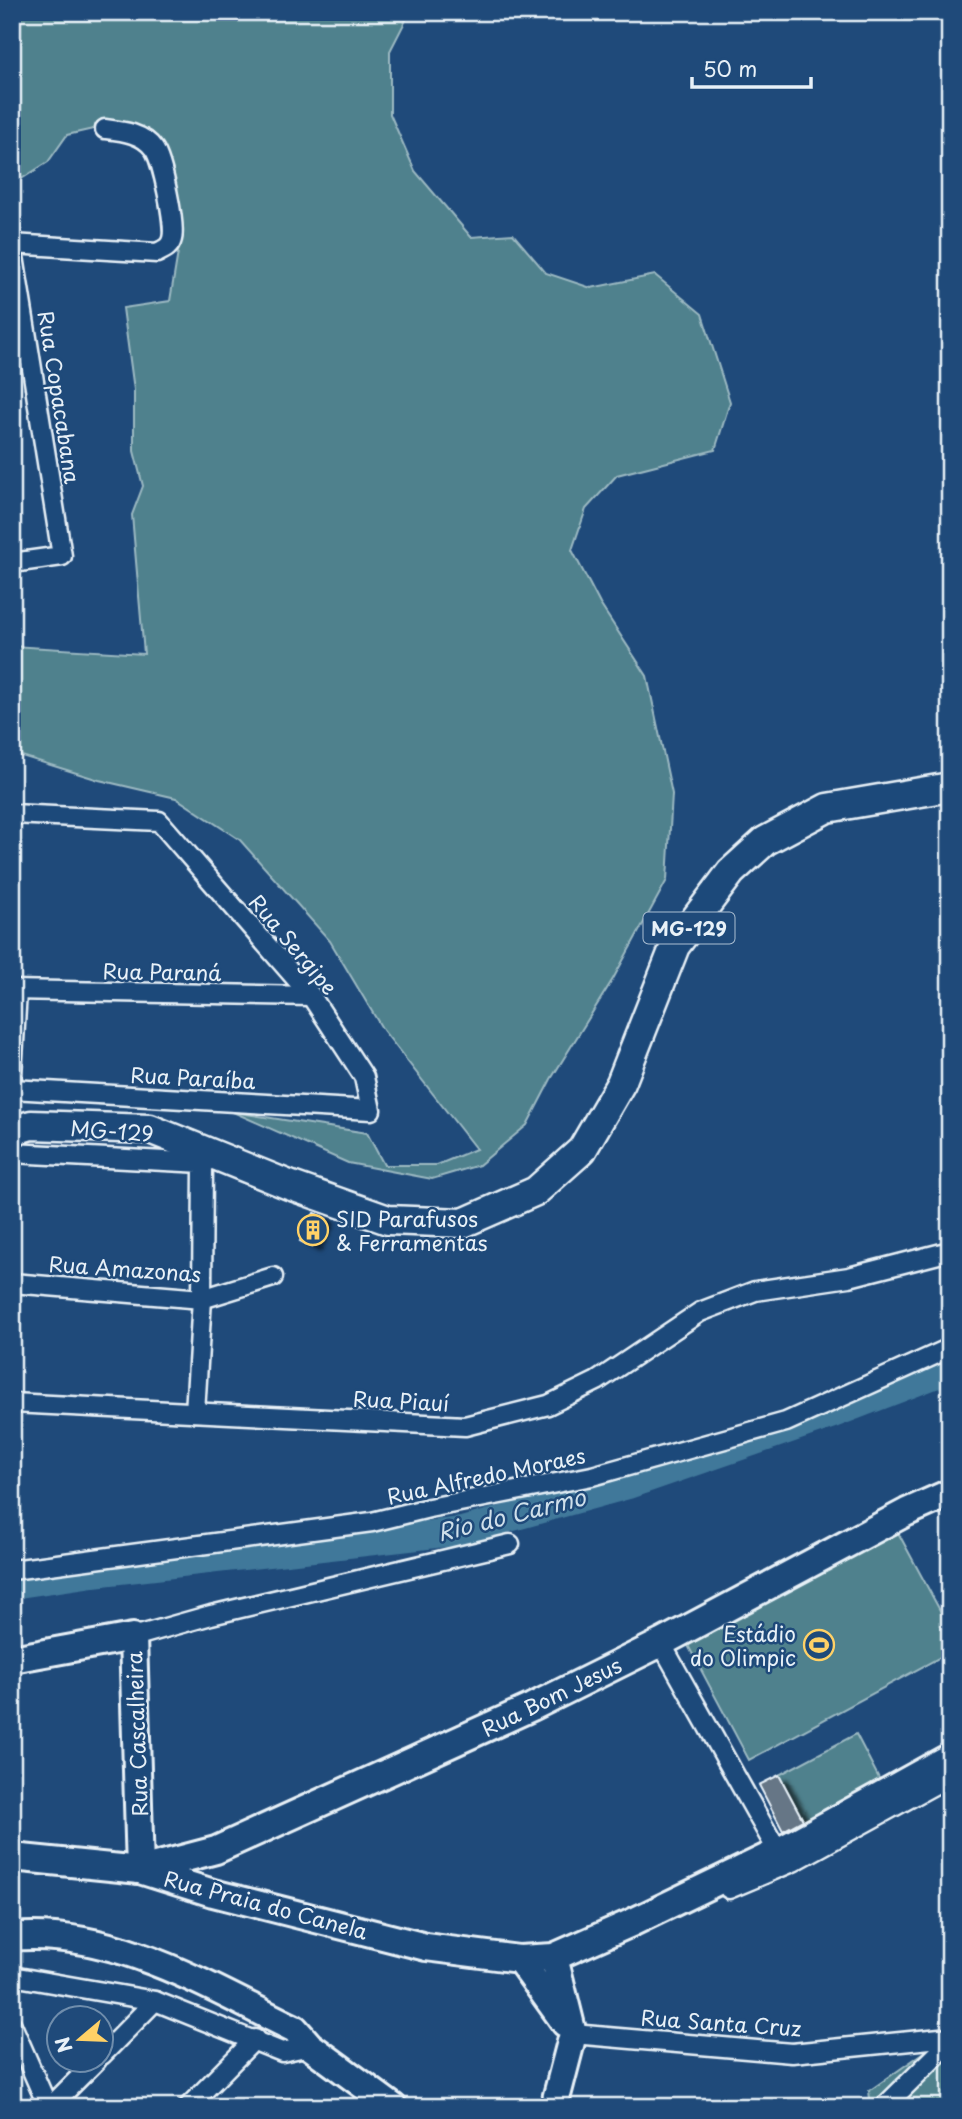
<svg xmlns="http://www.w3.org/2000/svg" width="962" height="2119" viewBox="0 0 962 2119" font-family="'Playpen Sans',sans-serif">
  <defs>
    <filter id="shadow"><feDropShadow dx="8" dy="4.5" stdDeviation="2" flood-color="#0009"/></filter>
  </defs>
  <rect width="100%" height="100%" fill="#1f4a7a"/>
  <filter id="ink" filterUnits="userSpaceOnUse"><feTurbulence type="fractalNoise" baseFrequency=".0143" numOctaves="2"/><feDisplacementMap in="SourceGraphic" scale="14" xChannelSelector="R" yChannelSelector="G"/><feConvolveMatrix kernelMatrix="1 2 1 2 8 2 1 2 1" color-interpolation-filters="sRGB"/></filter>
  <g filter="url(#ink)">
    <!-- green -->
    <g fill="#4f818d" stroke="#9cb9c2" stroke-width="2">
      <polygon points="12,12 405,12 407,18 390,51 390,114 415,171 471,237 513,234 546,273 591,288 655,275 702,314 730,402 715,450 617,475 586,509 572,550 600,604 647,676 672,794 667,880 613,979 551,1079 527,1125 479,1165 432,1179 348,1163 233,1112 367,1133 384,1165 437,1165 476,1149 383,1030 330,941 240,840 176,798 99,780 12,753 12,646 144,654 132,515 143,486 134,451 134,390 123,308 170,301 180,240 157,140 115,124 67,135 48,162 12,185"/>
      <polygon points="894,1525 950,1629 950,1652 749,1760 684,1638"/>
      <polygon points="856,1734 882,1784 805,1825 779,1775"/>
      <polygon points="950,2037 950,2107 871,2107 869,2091 926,2051 926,2042"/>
    </g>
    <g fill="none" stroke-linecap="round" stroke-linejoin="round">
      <!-- river -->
      <polyline stroke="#40789a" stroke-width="28" points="12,1585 93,1573 462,1531 628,1485 833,1414 950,1369"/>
    </g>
    <!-- building -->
    <g fill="#667686" stroke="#e8f1f8" stroke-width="2" filter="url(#shadow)">
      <polygon points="314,1213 326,1219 312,1247 300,1241"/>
      <polygon points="779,1775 803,1820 783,1831 759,1785"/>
    </g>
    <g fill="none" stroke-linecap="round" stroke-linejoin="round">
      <!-- street casing -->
      <g stroke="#e8f1f8" stroke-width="23">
        <g id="street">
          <path d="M 12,244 L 157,253 C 165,249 170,247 172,239 C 176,225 162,160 154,149 C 143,133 122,131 105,129"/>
          <polyline points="12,563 62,556 12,244"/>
          <polyline points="12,814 159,821 311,996 364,1077 371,1110 12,1089"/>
          <polyline points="12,990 311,996"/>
          <polyline points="12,1076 17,991"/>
          <polyline points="12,1153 203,1163 202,1299 195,1412"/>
          <polyline points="12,1283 202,1299 273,1277"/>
          <polyline points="12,1403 465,1426 548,1405 597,1381 700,1312 755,1291 849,1277 950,1251"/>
          <polyline points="12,1570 372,1522 429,1508 592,1476 786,1422 950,1348"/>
          <polyline points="133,1637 211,1615 510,1544"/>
          <polyline points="661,1643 778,1852"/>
          <polyline points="729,1889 793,1862 950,1776"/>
          <polyline points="12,1976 155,2001 282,2052 310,2046"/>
          <polyline points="12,2025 48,2107"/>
          <polyline points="573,2034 792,2053 950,2037"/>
          <polyline points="102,2055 155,2001"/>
          <polyline points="50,2107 97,2060"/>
          <polyline points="188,2107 255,2039"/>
          <polyline points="884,2107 950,2042"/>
        </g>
      </g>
      <!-- secondary casing -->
      <g stroke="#e8f1f8" stroke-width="32">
        <g id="secondary">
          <polyline points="12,1659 133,1637 140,1870"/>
          <polyline points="12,1857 140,1870 213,1893 426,1947 519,1959 554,1957 631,1923 778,1852 950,1757"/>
          <polyline points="140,1870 216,1850 532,1707 661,1643 907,1512 950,1493"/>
          <path d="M 12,1937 C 113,1928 207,1986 295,2029 L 310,2046 L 393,2107"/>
          <polyline points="519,1959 565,2023"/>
          <polyline points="554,2107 573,2034 554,1957"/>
        </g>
      </g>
      <!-- primary casing -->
      <g stroke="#e8f1f8" stroke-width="33">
        <polyline id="primary" points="12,1131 31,1125 150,1129 289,1185 388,1220 463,1223 536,1191 582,1150 621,1083 675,946 731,872 765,841 827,808 950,787"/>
      </g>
      <!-- street -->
      <use href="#street" stroke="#1f4a7a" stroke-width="18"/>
      <!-- secondary -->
      <use href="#secondary" stroke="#1f4a7a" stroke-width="26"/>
      <!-- primary -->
      <use href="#primary" stroke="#1f4a7a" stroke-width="28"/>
    </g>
  </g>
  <!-- icons -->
  <defs>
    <g id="building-ring" transform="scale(1.575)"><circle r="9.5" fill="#1f4a7a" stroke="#ffd166" stroke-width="1.5"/><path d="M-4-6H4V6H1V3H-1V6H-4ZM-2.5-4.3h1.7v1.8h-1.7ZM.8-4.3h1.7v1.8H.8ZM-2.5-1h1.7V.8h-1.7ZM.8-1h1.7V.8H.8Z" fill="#ffd166"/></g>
    <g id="stadium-ring" transform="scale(1.575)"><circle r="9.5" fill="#1f4a7a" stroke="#ffd166" stroke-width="1.5"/><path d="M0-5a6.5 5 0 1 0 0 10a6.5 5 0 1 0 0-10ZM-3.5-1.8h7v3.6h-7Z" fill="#ffd166"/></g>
  </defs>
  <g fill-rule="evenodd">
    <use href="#building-ring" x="313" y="1230"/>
    <use href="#stadium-ring" x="819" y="1645"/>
  </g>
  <g text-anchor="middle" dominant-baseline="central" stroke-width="5" stroke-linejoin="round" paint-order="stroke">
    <!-- shield labels -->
    <rect fill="#1f4a7a" stroke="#acbfd2" stroke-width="2" x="643.5" y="912.5" width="91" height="31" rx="5"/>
    <g font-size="19" font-weight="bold" fill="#e8f1f8">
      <text x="689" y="928">MG-129</text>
    </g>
    <!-- street labels -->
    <g font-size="21" fill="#e8f1f8" stroke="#1f4a7a">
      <text transform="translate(60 397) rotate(81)">Rua Copacabana</text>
      <text transform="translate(294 944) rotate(50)">Rua Sergipe</text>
      <text transform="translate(162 971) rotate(1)">Rua Paraná</text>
      <text transform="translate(193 1077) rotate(3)">Rua Paraíba</text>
      <text transform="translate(112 1130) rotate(4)">MG-129</text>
      <text transform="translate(125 1268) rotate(4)">Rua Amazonas</text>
      <text transform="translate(401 1400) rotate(3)">Rua Piauí</text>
      <text transform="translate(486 1475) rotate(-12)">Rua Alfredo Moraes</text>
      <text transform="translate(551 1696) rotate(-26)">Rua Bom Jesus</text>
      <text transform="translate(136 1734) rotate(-92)">Rua Cascalheira</text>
      <text transform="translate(266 1904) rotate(15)">Rua Praia do Canela</text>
      <text transform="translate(721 2022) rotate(4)">Rua Santa Cruz</text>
    </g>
    <!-- poi labels -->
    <g font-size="21" fill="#e8f1f8" stroke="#1f4a7a" text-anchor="start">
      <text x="336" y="1218">SID Parafusos<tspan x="336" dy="24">&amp; Ferramentas</tspan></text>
      <text x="796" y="1633" text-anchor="end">Estádio<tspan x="796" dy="24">do Olimpic</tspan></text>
    </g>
    <!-- water labels -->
    <g font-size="23" font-style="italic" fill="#cfdfea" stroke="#1f4a7a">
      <text transform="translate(511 1514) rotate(-14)">Rio do Carmo</text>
    </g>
  </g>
  <!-- margin -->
  <rect width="962" height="2119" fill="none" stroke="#1f4a7a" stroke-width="42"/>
  <rect x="21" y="21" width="920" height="2077" fill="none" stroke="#e8f1f8" stroke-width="2.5" filter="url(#ink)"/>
  <!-- north arrow -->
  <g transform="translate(80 2039) rotate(251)"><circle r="33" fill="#1f4a7a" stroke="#6f8dac" stroke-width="2"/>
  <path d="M0-5L12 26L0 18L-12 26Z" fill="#ffd166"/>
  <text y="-10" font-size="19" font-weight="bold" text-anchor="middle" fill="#e8f1f8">N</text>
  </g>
  <!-- scale -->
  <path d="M692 77v10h119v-10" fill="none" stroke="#e8f1f8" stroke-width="3.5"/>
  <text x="703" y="77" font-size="21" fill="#e8f1f8" stroke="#1f4a7a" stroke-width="5" paint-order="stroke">50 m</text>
</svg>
